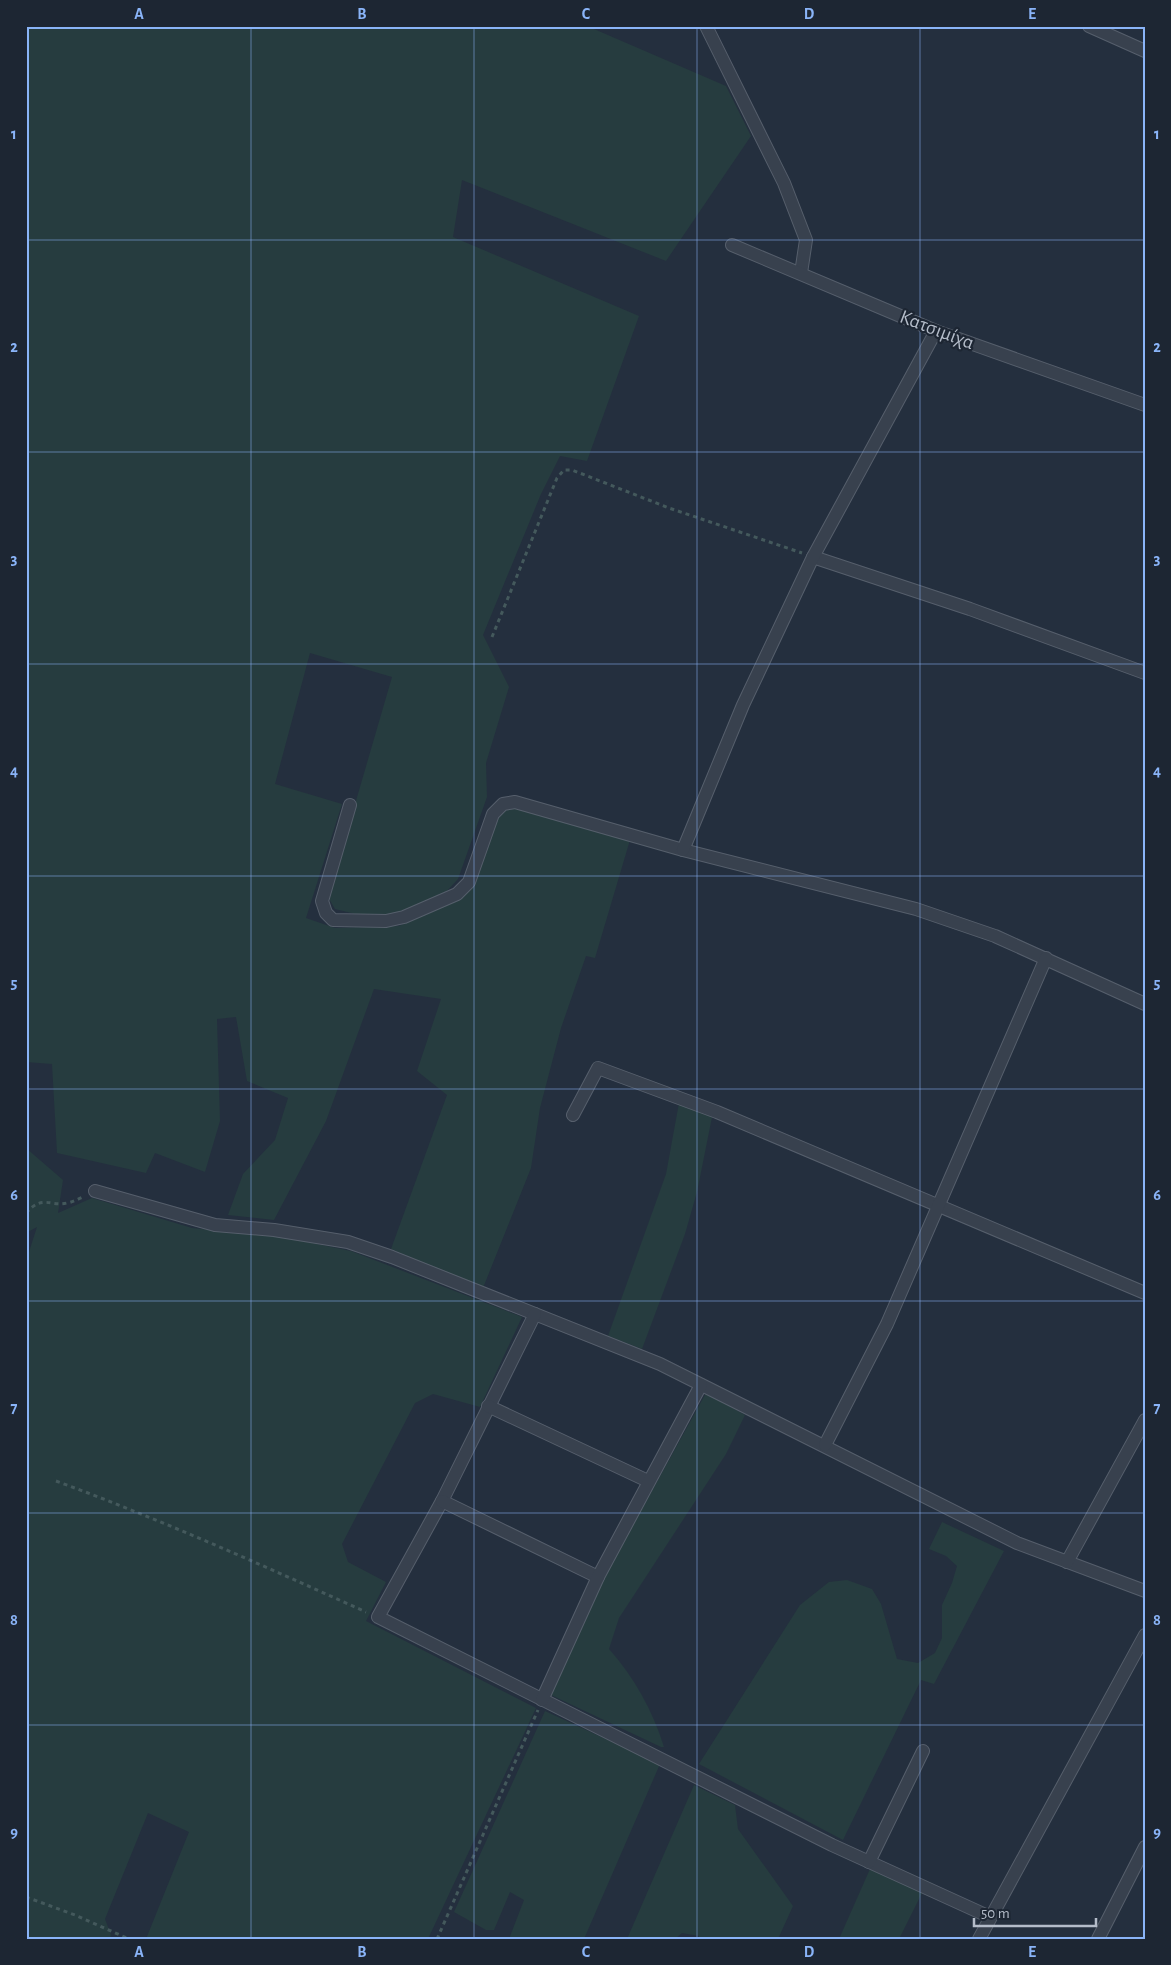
<svg xmlns="http://www.w3.org/2000/svg" width="1171" height="1965" viewBox="0 0 1171 1965" font-family="'Alegreya Sans',sans-serif">
  <rect width="100%" height="100%" fill="#242f3e"/>
  <!-- green -->
  <g fill="#263c3f">
    <polygon points="26,26 587,26 726,86 751,136 666,261 462,180 453,237 639,316 587,461 560,456 541,494 483,635 509,687 486,763 487,797 458,879 445,893 404,913 372,918 335,909 328,897 392,677 310,653 275,784 342,804 306,918 335,928 399,926 449,903 469,888 495,803 630,840 595,958 586,956 561,1028 540,1108 531,1168 483,1288 391,1249 447,1095 417,1071 441,999 374,989 326,1121 274,1220 228,1215 243,1174 275,1140 288,1098 247,1081 236,1017 217,1019 220,1121 205,1172 155,1153 146,1173 57,1153 52,1064 26,1062"/>
    <polygon points="679,1103 712,1117 697,1192 685,1234 642,1349 608,1336 666,1174"/>
    <polygon points="26,1148 63,1180 58,1213 92,1198 192,1228 283,1237 351,1251 522,1317 480,1407 433,1394 415,1403 342,1544 348,1562 386,1582 366,1621 536,1708 428,1939 146,1939 189,1832 148,1813 105,1919 111,1935 110,1939 26,1939 26,1261 37,1227 26,1233"/>
    <path d="M 706,1393 L 745,1415 L 726,1454 L 619,1618 L 609,1649 C 634,1677 653,1711 664,1747 L 661,1747 L 551,1695 L 577,1627 Z"/>
    <polygon points="942,1522 1004,1551 934,1684 921,1680 843,1840 699,1764 800,1605 829,1582 847,1580 872,1589 881,1604 897,1659 918,1663 935,1653 942,1638 942,1605 952,1583 957,1566 946,1556 929,1549"/>
    <polygon points="545,1711 660,1764 584,1939 509,1939 524,1900 510,1892 494,1930 486,1930 454,1912"/>
    <polygon points="694,1785 735,1805 738,1829 793,1906 778,1939 699,1939 699,1936 682,1933 675,1939 627,1939"/>
    <polygon points="870,1869 922,1893 899,1939 839,1939"/>
  </g>
  <g fill="none" stroke-linecap="round" stroke-linejoin="round">
    <!-- minor casing -->
    <g stroke="#565f6c" stroke-width="14">
      <g id="minor">
        <polyline points="706,26 784,183 806,240 801,273"/>
        <polyline points="1089,26 1145,51"/>
        <polyline points="732,245 936,331 1145,405"/>
        <polyline points="813,557 970,609 1145,673"/>
        <polyline points="350,805 322,901 326,913 333,920 386,921 404,917 457,894 469,882 493,814 503,804 515,802 683,850 916,909 995,936 1145,1004"/>
        <polyline points="683,850 743,705 813,557 936,331"/>
        <polyline points="573,1115 598,1068 717,1112 1145,1293"/>
        <polyline points="95,1191 215,1225 274,1230 348,1242 392,1257 660,1364 1017,1543 1145,1591"/>
        <polyline points="535,1314 442,1501 378,1617 832,1845 990,1917"/>
        <polyline points="488,1406 648,1481"/>
        <polyline points="825,1445 887,1324 1046,958"/>
        <polyline points="442,1501 598,1577"/>
        <polyline points="1067,1562 1145,1420"/>
        <polyline points="542,1700 598,1577 701,1385"/>
        <polyline points="869,1862 923,1751"/>
        <polyline points="979,1939 1145,1635"/>
        <polyline points="1098,1939 1145,1847"/>
      </g>
    </g>
    <!-- path -->
    <g stroke="#44595c" stroke-width="3" stroke-dasharray="4 4" stroke-linecap="butt">
      <polyline points="492,637 557,478 564,470 572,470 669,508 802,553"/>
      <path d="M 26,1213 C 43,1194 50,1207 67,1203 C 73,1202 78,1199 83,1197"/>
      <path d="M 56,1481 C 162,1520 264,1566 366,1612"/>
      <polyline points="26,1897 75,1915 129,1939"/>
      <polyline points="437,1939 538,1710"/>
    </g>
    <!-- minor -->
    <use href="#minor" stroke="#38414e" stroke-width="12"/>
  </g>
  <!-- grid -->
  <path fill="none" stroke="#8ab4f8" stroke-width="1" stroke-opacity="0.55" d="M 251,26 L 251,1939M 474,26 L 474,1939M 697,26 L 697,1939M 920,26 L 920,1939M 26,240 L 1145,240M 26,452 L 1145,452M 26,664 L 1145,664M 26,876 L 1145,876M 26,1089 L 1145,1089M 26,1301 L 1145,1301M 26,1513 L 1145,1513M 26,1725 L 1145,1725"/>
  <g text-anchor="middle" dominant-baseline="central" stroke-width="4.5" stroke-linejoin="round" paint-order="stroke">
    <!-- street labels -->
    <g font-size="20" fill="#b4bcc9" stroke="#1d2633">
      <text transform="translate(937 330) rotate(21)">Κατσιμίχα</text>
    </g>
  </g>
  <!-- border -->
  <rect width="1171" height="1965" fill="none" stroke="#1d2633" stroke-width="55"/>
  <!-- scale -->
  <path d="M974 1918v8h122v-8" fill="none" stroke="#b4bcc9" stroke-width="2.5"/>
  <text x="981" y="1918" font-size="15" fill="#b4bcc9" stroke="#1d2633" stroke-width="4" paint-order="stroke">50 m</text>
  <rect x="28" y="28" width="1116" height="1910" fill="none" stroke="#8ab4f8" stroke-width="2"/>
  <g font-size="16" text-anchor="middle" font-weight="bold" fill="#8ab4f8">
    <text x="139" y="19">A</text>
    <text x="362" y="19">B</text>
    <text x="586" y="19">C</text>
    <text x="809" y="19">D</text>
    <text x="1032" y="19">E</text>
    <text x="14" y="139">1</text>
    <text x="1157" y="139">1</text>
    <text x="14" y="352">2</text>
    <text x="1157" y="352">2</text>
    <text x="14" y="564">3</text>
    <text x="1157" y="564">3</text>
    <text x="14" y="776">4</text>
    <text x="1157" y="776">4</text>
    <text x="14" y="988">5</text>
    <text x="1157" y="988">5</text>
    <text x="14" y="1200">6</text>
    <text x="1157" y="1200">6</text>
    <text x="14" y="1413">7</text>
    <text x="1157" y="1413">7</text>
    <text x="14" y="1625">8</text>
    <text x="1157" y="1625">8</text>
    <text x="14" y="1837">9</text>
    <text x="1157" y="1837">9</text>
    <text x="139" y="1957">A</text>
    <text x="362" y="1957">B</text>
    <text x="586" y="1957">C</text>
    <text x="809" y="1957">D</text>
    <text x="1032" y="1957">E</text>
  </g>
</svg>
